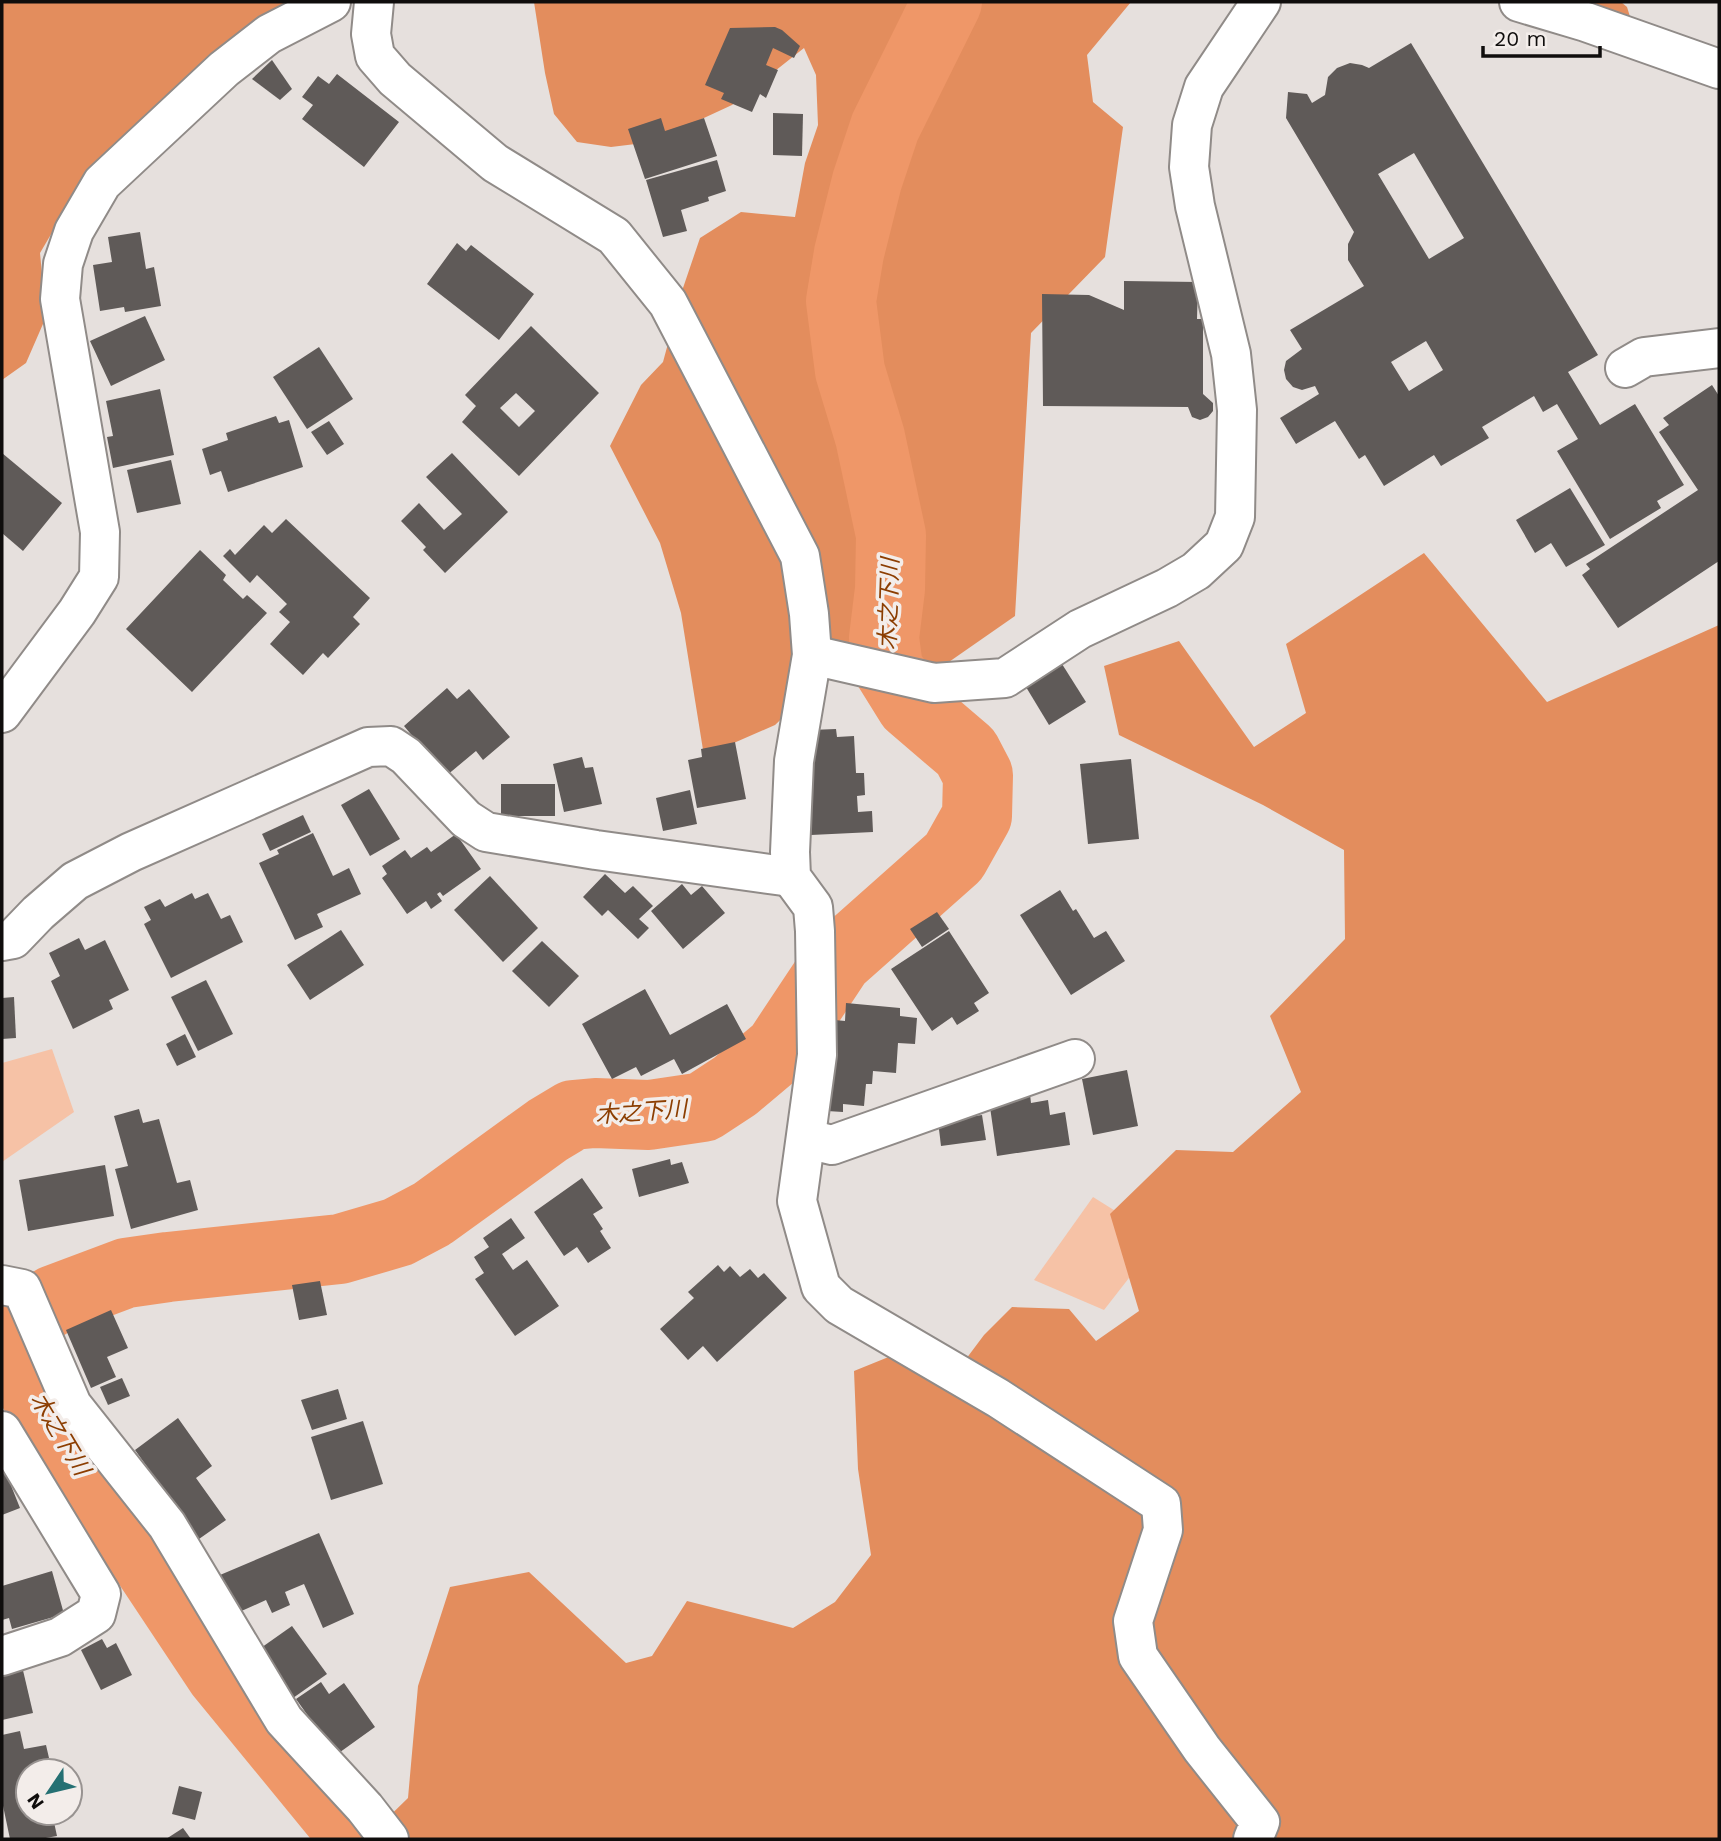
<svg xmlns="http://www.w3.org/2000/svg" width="1721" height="1841" viewBox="0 0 1721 1841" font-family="'Work Sans','Noto Sans JP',sans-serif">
  <rect width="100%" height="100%" fill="#e6e0dd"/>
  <!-- green -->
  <g fill="#f6c2a6">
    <polygon points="52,1049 74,1112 2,1162 2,1063"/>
    <polygon points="1093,1197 1133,1222 1150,1251 1104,1310 1034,1280"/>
  </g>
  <!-- forest -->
  <g fill="#e38d5d">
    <polygon points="2,2 296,2 265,20 129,131 80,185 40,253 46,317 26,363 2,380"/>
    <polygon points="534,2 1131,2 1087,55 1093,102 1123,127 1105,257 1031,333 1015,616 923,680 823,655 797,704 775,725 704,756 681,613 660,543 610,446 641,385 663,362 683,288 700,238 741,212 795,217 805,163 818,125 816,75 804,48 732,105 652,142 611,147 577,142 554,114 545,73"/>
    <polygon points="1556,2 1621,2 1627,7 1633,26"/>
    <polygon points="1424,553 1547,702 1719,625 1719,1839 366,1839 408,1798 418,1686 450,1587 529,1572 626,1663 652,1656 687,1601 793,1628 835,1602 871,1555 858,1469 854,1371 891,1356 948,1383 984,1335 1012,1307 1069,1309 1096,1341 1139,1311 1110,1214 1176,1150 1233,1152 1301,1092 1270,1016 1345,939 1344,850 1263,805 1119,735 1104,666 1179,641 1254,747 1306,713 1286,644"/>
  </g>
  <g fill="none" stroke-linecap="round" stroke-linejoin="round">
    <!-- river -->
    <polyline stroke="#ef9768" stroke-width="70" points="356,1839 220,1673 123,1527 76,1462 11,1353 14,1335 25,1319 54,1300 126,1273 168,1267 340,1249 398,1232 432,1214 548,1130 573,1115 595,1113 649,1115 703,1107 735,1086 779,1049 838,960 954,857 977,816 978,775 966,752 911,705 888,668 884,638 890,589 891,535 870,437 850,371 841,301 849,253 867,181 885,127 947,2"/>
  </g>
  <!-- building -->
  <g fill="#5f5a58" fill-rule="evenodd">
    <polygon points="775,27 782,30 800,46 794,58 773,48 766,65 778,70 766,98 760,94 752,112 721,99 724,93 705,85 730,28"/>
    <path d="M 1411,43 L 1598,355 L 1568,372 L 1600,425 L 1635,404 L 1684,485 L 1657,501 L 1661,508 L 1610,539 L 1557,451 L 1578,439 L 1557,404 L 1543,412 L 1534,396 L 1482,427 L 1489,438 L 1441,466 L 1434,455 L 1384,486 L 1365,455 L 1359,459 L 1335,421 L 1296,444 L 1280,418 L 1319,394 L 1315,386 L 1302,390 L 1293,387 L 1286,379 L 1284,370 L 1286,361 L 1302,349 L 1290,330 L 1364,286 L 1348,260 L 1348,244 L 1354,232 L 1286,118 L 1288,92 L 1307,94 L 1312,103 L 1325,95 L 1328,77 L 1337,68 L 1350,63 L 1362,65 L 1369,68 ZM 1414,153 L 1464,238 L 1429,259 L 1378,174 ZM 1426,341 L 1443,370 L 1409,391 L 1391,362 Z"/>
    <polygon points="272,60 292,89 280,100 252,79"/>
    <polygon points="337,74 399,122 364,167 302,119 313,105 302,97 318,76 329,84"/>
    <polygon points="773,113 803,114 802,156 773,155"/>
    <polygon points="661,118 665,131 704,118 717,156 645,179 628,129"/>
    <polygon points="717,160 726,191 708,197 709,201 681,210 687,231 663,237 646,180"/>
    <polygon points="140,232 146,269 154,267 161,306 125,312 124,307 100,311 93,265 112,262 108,237"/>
    <polygon points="457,243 466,251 471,245 534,294 499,340 427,284"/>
    <polygon points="1124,281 1198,282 1197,319 1203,319 1203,394 1213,403 1213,411 1208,417 1200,420 1192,417 1188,407 1043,406 1042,294 1089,295 1124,310"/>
    <polygon points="145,316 165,360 111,386 90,341"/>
    <path d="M 531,326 L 599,393 L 519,476 L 462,422 L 476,406 L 465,395 ZM 516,393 L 535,411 L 519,427 L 500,408 Z"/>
    <polygon points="319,347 353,399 307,429 273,377"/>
    <polygon points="1712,385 1719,396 1719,561 1618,628 1582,575 1590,569 1586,564 1698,490 1659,432 1669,425 1663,418"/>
    <polygon points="160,389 174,455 113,468 107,437 113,436 106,401"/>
    <polygon points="276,416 279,423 289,420 303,467 228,492 221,471 210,475 202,449 228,440 226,433"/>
    <polygon points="329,421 344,444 327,455 311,432"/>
    <polygon points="2,453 62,503 23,551 2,533"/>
    <polygon points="452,453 508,512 445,573 423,550 426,547 401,521 419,503 444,530 462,514 426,477"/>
    <polygon points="171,460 181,504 137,513 127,470"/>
    <polygon points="1570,488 1605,545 1566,567 1551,543 1535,553 1516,520"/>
    <polygon points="286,519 370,598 353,617 360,624 328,658 323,653 303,675 270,644 290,622 279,612 287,604 257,575 250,583 223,556 230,549 235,555 264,525 272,533"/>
    <polygon points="200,550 226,575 223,580 243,599 247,595 267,613 192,692 126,629"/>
    <polygon points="1062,664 1086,702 1049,725 1026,687"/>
    <polygon points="447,688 457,699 469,689 510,737 483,760 476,751 446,776 404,726"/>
    <polygon points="836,729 837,737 854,736 856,773 864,773 865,795 857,796 858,812 872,811 873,832 811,835 808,770 811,730"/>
    <polygon points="735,742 746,799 697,808 688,760 702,757 701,749"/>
    <polygon points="582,757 585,768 593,767 602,804 564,812 553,764"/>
    <polygon points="1131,759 1139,839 1088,844 1080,764"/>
    <rect x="501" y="784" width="54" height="32"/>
    <polygon points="369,789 400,839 370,856 341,805"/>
    <polygon points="690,790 697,824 663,831 656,798"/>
    <polygon points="303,815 311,832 270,851 262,834"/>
    <polygon points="313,833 333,876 349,868 361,894 317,914 323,927 295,940 259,863 279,854 277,850"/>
    <polygon points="456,834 481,869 443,896 440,892 437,894 442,901 431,909 426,901 407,914 382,878 387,874 382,866 405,850 411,858 427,847 431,852"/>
    <polygon points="605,874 625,893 633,886 653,906 639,919 649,928 638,939 608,910 602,916 583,897"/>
    <polygon points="490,876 538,928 503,962 454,910"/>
    <polygon points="682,884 691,895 702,886 725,913 683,949 651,911"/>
    <polygon points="1060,890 1073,911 1076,909 1094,938 1106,931 1125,961 1071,995 1020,915"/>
    <polygon points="192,893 195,899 208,893 221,919 230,915 243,942 171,978 144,924 151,920 144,907 160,899 165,907"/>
    <polygon points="937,912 949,929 922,947 910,929"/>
    <polygon points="341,930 364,965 310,1000 287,965"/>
    <polygon points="949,931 989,993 974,1003 979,1011 957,1025 952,1017 932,1031 891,969"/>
    <polygon points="79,938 85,950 105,940 129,990 109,1000 113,1009 73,1029 51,981 60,976 49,953"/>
    <polygon points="542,941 579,976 549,1007 512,971"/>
    <polygon points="206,980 233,1034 198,1051 171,997"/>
    <polygon points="645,989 670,1035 727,1004 746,1039 682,1074 674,1059 641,1076 636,1067 612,1079 582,1024"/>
    <polygon points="14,997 16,1038 2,1039 2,998"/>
    <polygon points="846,1003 900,1008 900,1016 917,1018 915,1044 898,1043 896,1073 873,1071 872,1084 866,1084 864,1106 843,1104 843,1112 827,1111 835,1020 845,1021"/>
    <polygon points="185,1034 196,1057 177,1066 166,1044"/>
    <polygon points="1127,1070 1138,1126 1093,1135 1082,1079"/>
    <polygon points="1030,1094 1031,1103 1048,1100 1050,1115 1065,1112 1070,1145 997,1156 989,1100"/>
    <polygon points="139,1109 143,1123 159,1119 177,1183 190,1180 198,1210 131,1229 115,1169 128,1166 114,1116"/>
    <polygon points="982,1115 986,1140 941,1146 938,1121"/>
    <polygon points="670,1159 671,1165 682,1162 689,1183 639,1197 632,1169"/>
    <polygon points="105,1165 114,1216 28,1231 19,1180"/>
    <polygon points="582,1178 603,1208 593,1214 603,1229 600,1231 611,1248 588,1263 577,1247 564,1256 534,1212"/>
    <polygon points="511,1218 525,1238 502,1254 513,1270 527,1260 559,1306 515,1336 475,1279 484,1273 474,1257 489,1247 483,1238"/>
    <polygon points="718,1265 724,1272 730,1266 740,1277 750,1269 758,1278 764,1273 787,1298 717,1362 703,1346 688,1360 660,1329 694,1298 688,1292"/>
    <polygon points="320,1281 327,1315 299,1320 292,1285"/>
    <polygon points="111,1310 128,1348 107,1357 116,1377 91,1388 66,1330"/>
    <polygon points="122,1378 130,1396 108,1405 100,1387"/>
    <polygon points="338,1389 347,1419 312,1430 301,1400"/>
    <polygon points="178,1418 212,1466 196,1478 226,1520 199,1539 135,1450"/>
    <polygon points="363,1421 383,1484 331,1500 311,1437"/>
    <polygon points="2,1463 20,1508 2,1515"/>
    <polygon points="319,1533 354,1614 323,1628 304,1584 285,1592 290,1605 272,1613 266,1600 237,1613 220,1575"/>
    <polygon points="52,1571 64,1614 12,1629 9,1618 2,1620 2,1586"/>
    <polygon points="292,1626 327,1674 293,1698 258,1650"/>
    <polygon points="102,1639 107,1648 116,1643 132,1675 101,1690 81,1650"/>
    <polygon points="22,1666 33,1713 2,1720 2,1671"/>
    <polygon points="321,1682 329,1694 344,1683 375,1727 336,1755 296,1699"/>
    <polygon points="20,1731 24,1749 46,1745 52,1771 28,1771 28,1813 52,1813 57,1836 40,1839 10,1839 2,1801 2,1735"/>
    <polygon points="179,1786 202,1792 195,1820 172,1814"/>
    <polygon points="183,1828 191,1839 166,1839"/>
  </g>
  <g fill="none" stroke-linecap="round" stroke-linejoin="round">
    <!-- minor casing -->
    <g stroke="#908b88" stroke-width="42">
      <g id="minor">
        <polyline points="374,2 371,34 375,56 395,79 495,163 614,236 668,303 800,556 809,614 812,655 794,761 790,852 791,877 813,907 815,931 817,1055 797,1201 821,1287 839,1305 998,1398 1161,1504 1163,1530 1133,1621 1138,1656 1202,1749 1260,1822 1253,1839"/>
        <polyline points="1519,2 1586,22 1719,69"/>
        <polyline points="1625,368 1644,357 1719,348"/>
        <polyline points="812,655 934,683 1005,678 1080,629 1167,588 1196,571 1224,545 1235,517 1237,410 1231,354 1195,206 1189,167 1192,125 1204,87 1261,2"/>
        <polyline points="2,713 77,612 99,577 100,532 60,299 63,264 74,231 102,183 224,69 269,34 331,2"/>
        <polyline points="2,941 13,939 38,913 75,881 131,852 368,747 391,746 406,756 466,819 486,832 596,850 791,877"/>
        <polyline points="807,1139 832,1145 1075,1059"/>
        <polyline points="2,1285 22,1289 72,1405 167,1525 284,1720 365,1808 389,1839"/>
        <polyline points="2,1431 101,1594 96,1614 60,1637 2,1656"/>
      </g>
    </g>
    <!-- minor -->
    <use href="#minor" stroke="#fff" stroke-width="38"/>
  </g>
  <g text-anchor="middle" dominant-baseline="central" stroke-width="7" stroke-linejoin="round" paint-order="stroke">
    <!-- water labels -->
    <g font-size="23" font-style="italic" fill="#8c3e02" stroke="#f3edea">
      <text transform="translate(889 604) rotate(-88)">木之下川</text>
      <text transform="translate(641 1112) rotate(-4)">木之下川</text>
      <text transform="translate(60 1434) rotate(59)">木之下川</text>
    </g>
  </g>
  <!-- border -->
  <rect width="1721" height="1841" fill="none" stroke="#0f0d0c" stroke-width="7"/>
  <!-- north arrow -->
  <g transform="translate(49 1792) rotate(235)"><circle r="33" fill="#f3edea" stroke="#989391" stroke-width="2"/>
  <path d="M0-5L12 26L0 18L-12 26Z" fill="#257073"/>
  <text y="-10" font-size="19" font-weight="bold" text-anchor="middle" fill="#0f0d0c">N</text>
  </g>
  <!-- scale -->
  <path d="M1483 46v10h117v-10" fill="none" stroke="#0f0d0c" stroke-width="3.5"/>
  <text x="1494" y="46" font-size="21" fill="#0f0d0c" stroke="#f3edea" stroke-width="5" paint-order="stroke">20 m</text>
</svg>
